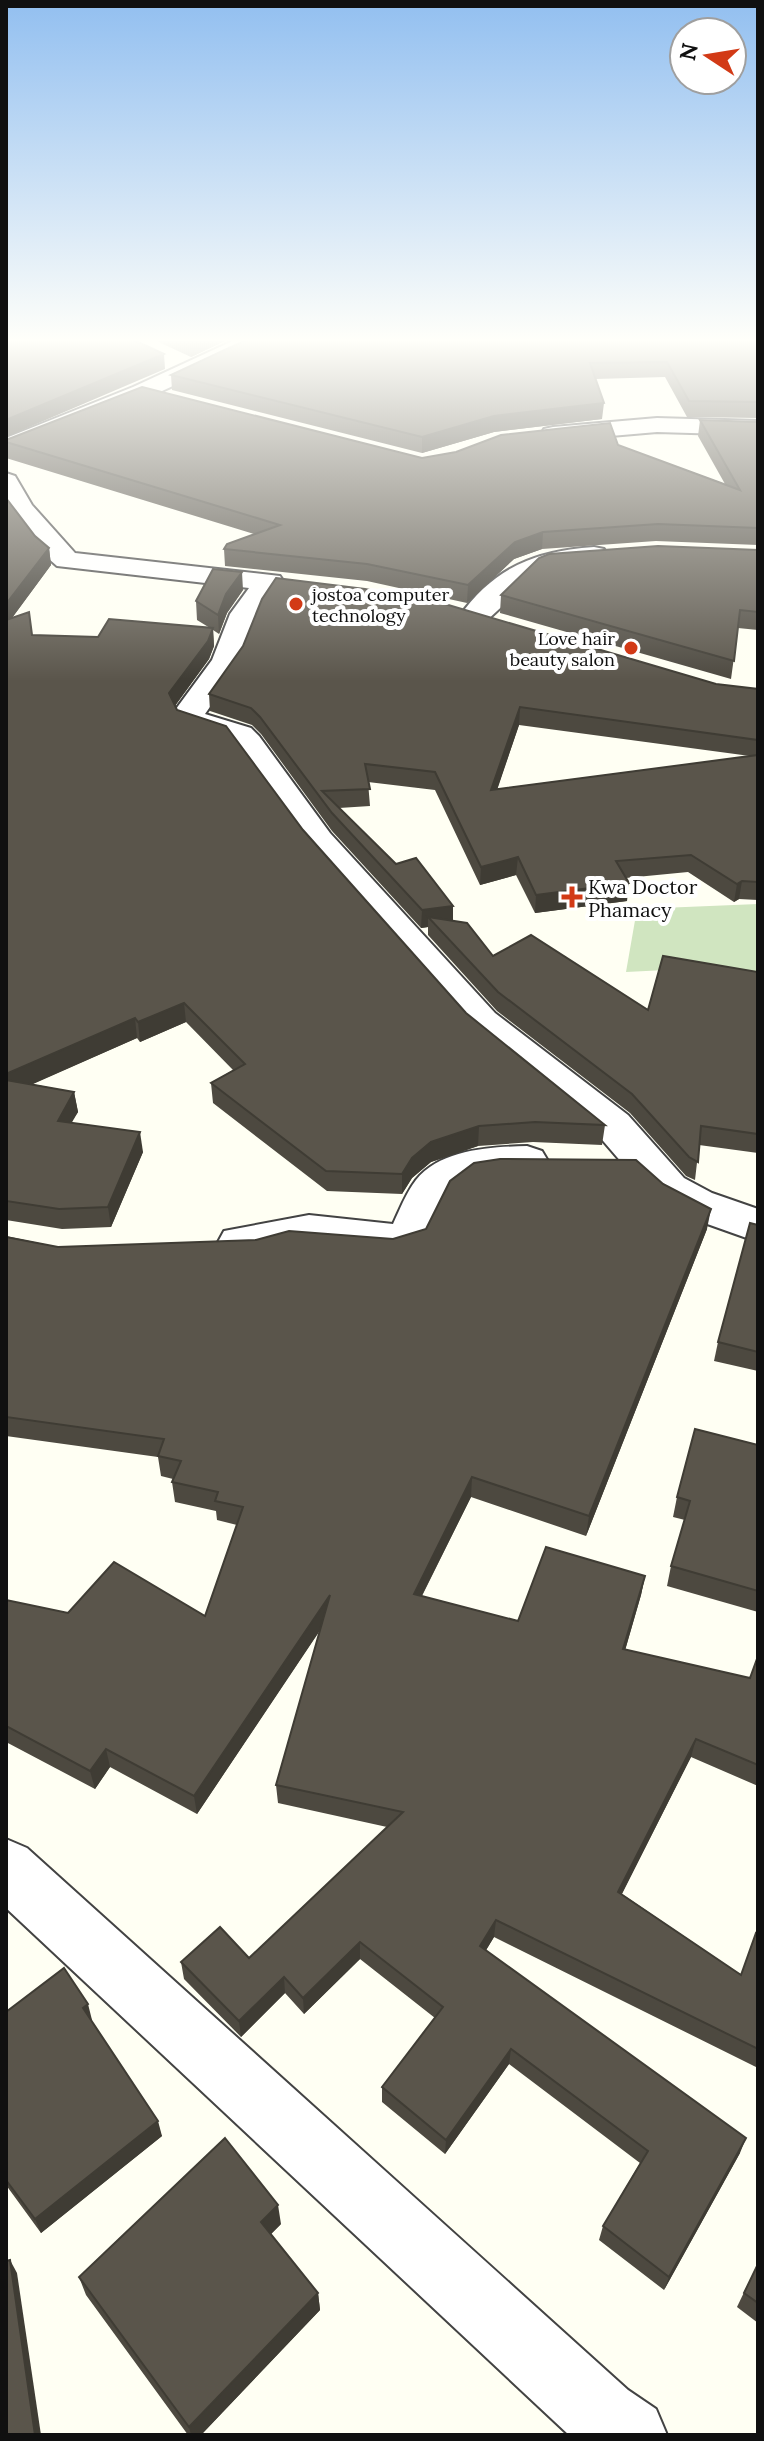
<svg xmlns="http://www.w3.org/2000/svg" width="764" height="2441" viewBox="0 0 764 2441" font-family="Lora,serif">
  <rect width="100%" height="100%" fill="#fffff3"/>
  <!-- cemetery -->
  <polygon fill="#d0e5c0" points="758,904 758,979 666,970 626,972 637,909"/>
  <g fill="none" stroke-linecap="round" stroke-linejoin="round">
    <!-- minor casing -->
    <g stroke="#434343" stroke-width="4">
      <g id="minor">
        <polygon points="237,339 267,339 264,344 149,397 6,454 6,438 133,387"/>
        <polygon points="657,418 758,421 758,435 657,432 553,441 544,439 541,434 544,429 553,427"/>
        <polygon points="6,473 15,476 32,505 75,553 280,576 284,582 260,614 242,661 205,714 251,728 259,736 330,833 495,1013 628,1115 684,1178 712,1193 758,1209 758,1242 682,1215 654,1200 598,1135 467,1031 306,847 229,742 181,727 173,713 212,660 230,614 249,588 57,566 40,551 7,508"/>
        <path d="M 594,547 L 604,549 L 608,555 L 604,561 L 555,567 L 536,575 L 484,623 L 474,626 L 464,623 L 459,617 C 494,567 536,551 594,547 Z"/>
        <path d="M 527,1146 L 542,1151 L 548,1161 L 542,1171 C 510,1180 465,1168 445,1204 C 437,1218 432,1234 423,1248 C 378,1261 354,1248 311,1247 C 281,1247 254,1262 224,1253 L 218,1242 L 224,1231 L 309,1215 L 393,1224 C 400,1209 406,1193 416,1180 C 441,1149 491,1147 527,1146 Z"/>
        <polygon points="6,1839 27,1848 628,2390 656,2409 667,2435 569,2435 6,1908"/>
      </g>
    </g>
    <!-- minor -->
    <use href="#minor" fill="#fff" fill-rule="evenodd"/>
  </g>
  <!-- wall -->
  <g fill="#4d4940" fill-rule="evenodd">
    <polygon points="152,339 229,339 191,357"/>
    <polygon points="758,339 758,418 687,417 665,377 595,379 602,419 494,432 422,453 172,390 171,375"/>
    <polygon points="700,420 758,422 758,545 656,541 542,549 514,559 467,603 367,581 225,566 224,549 254,534 6,458 6,442 422,458 618,445 725,484 698,436"/>
    <polygon points="6,498 35,536 49,548 51,565 12,618 33,635 98,637 210,628 197,620 196,601 243,590 227,613 219,634 213,630 214,646 209,659 175,706 177,710 303,830 466,1013 605,1125 602,1145 533,1142 478,1146 431,1162 412,1178 402,1194 327,1191 213,1103 211,1083 233,1070 186,1022 140,1042 137,1038 32,1084 74,1092 78,1112 71,1122 143,1152 111,1227 62,1229 6,1220"/>
    <polygon points="758,550 758,630 738,628 731,679 500,613 501,595"/>
    <path d="M 716,684 L 758,689 L 758,900 L 739,899 L 734,902 L 688,872 L 626,878 L 627,901 L 535,913 L 516,875 L 480,885 L 435,790 L 368,782 L 370,806 L 339,808 L 453,921 L 493,956 L 648,1010 L 758,972 L 758,1153 L 699,1145 L 695,1180 L 686,1176 L 630,1113 L 497,1011 L 428,935 L 428,927 L 421,928 L 332,831 L 261,734 L 252,725 L 210,711 L 209,694 ZM 519,725 L 750,756 L 497,789 Z"/>
    <polygon points="758,1225 758,1371 714,1361 718,1342"/>
    <polygon points="707,1229 586,1536 471,1497 422,1596 518,1621 645,1576 641,1595 625,1650 750,1678 758,1656 758,1786 691,1757 622,1894 741,1975 758,1934 758,2068 494,1937 486,1950 740,2153 664,2290 599,2240 603,2226 640,2163 509,2064 445,2154 382,2102 382,2087 435,2018 360,1959 304,2014 285,1993 241,2037 184,1979 181,1962 249,1958 387,1827 278,1803 276,1785 320,1630 197,1814 110,1767 95,1789 6,1742 6,1600 68,1613 205,1616 237,1525 217,1520 216,1511 175,1502 172,1482 173,1479 161,1476 158,1457 6,1436 6,1236 58,1247 393,1239"/>
    <polygon points="758,1445 758,1612 667,1586 671,1566 685,1520 673,1517 677,1497"/>
    <polygon points="6,2012 92,2020 91,2021 162,2136 41,2233 6,2185"/>
    <polygon points="281,2224 271,2234 318,2293 320,2310 201,2435 188,2435 86,2295 79,2277"/>
    <polygon points="758,2263 758,2323 737,2307"/>
  </g>
  <!-- shaded-wall -->
  <g fill="#3f3c34">
    <polygon points="195,339 229,339 191,357 190,342"/>
    <polygon points="164,354 165,369 6,437 6,420"/>
    <polygon points="604,403 602,419 494,432 422,453 422,437 494,416"/>
    <polygon points="543,532 542,549 514,559 467,603 468,585 515,542"/>
    <polygon points="49,548 51,565 6,626 6,604"/>
    <polygon points="242,572 243,590 227,613 219,634 218,615 226,594"/>
    <polygon points="213,628 214,646 209,659 171,711 169,693"/>
    <polygon points="520,707 519,725 491,808 491,790"/>
    <polygon points="518,857 516,875 480,885 481,867"/>
    <polygon points="742,881 739,899 734,902 737,884"/>
    <polygon points="629,883 627,901 535,913 536,895"/>
    <polygon points="453,906 453,924 428,917 428,927 421,928 422,910"/>
    <polygon points="184,1003 186,1022 140,1042 138,1022"/>
    <polygon points="135,1018 137,1038 6,1096 6,1074"/>
    <polygon points="74,1092 78,1112 61,1141 58,1121"/>
    <polygon points="479,1126 478,1146 431,1162 412,1178 402,1194 402,1174 412,1158 431,1142"/>
    <polygon points="140,1132 143,1152 111,1227 108,1207"/>
    <polygon points="711,1209 707,1229 586,1536 589,1516"/>
    <polygon points="472,1477 471,1497 413,1613 414,1594"/>
    <polygon points="645,1576 641,1595 620,1668 623,1649"/>
    <polygon points="330,1595 331,1614 197,1814 194,1796"/>
    <polygon points="696,1739 691,1757 614,1909 618,1892"/>
    <polygon points="106,1749 110,1767 95,1789 90,1771"/>
    <polygon points="496,1920 494,1937 479,1962 480,1946"/>
    <polygon points="360,1942 360,1959 304,2014 303,1998"/>
    <polygon points="284,1977 285,1993 241,2037 239,2021"/>
    <polygon points="88,2004 92,2020 87,2024 83,2008"/>
    <polygon points="511,2049 509,2064 445,2154 446,2140"/>
    <polygon points="158,2121 162,2136 41,2233 35,2219"/>
    <polygon points="746,2138 740,2153 664,2290 669,2277"/>
    <polygon points="278,2205 281,2224 264,2241 261,2222"/>
    <polygon points="10,2260 17,2273 41,2435 35,2435"/>
    <polygon points="318,2293 320,2310 201,2435 191,2435 189,2427"/>
  </g>
  <!-- building -->
  <g fill="#5a554b" stroke="#3f3c34" stroke-width="2">
    <polygon points="6,339 132,339 164,354 6,420"/>
    <polygon points="248,339 758,339 758,402 689,401 667,362 590,363 604,403 494,416 422,437 171,375"/>
    <polygon points="142,387 422,458 456,452 501,435 610,423 618,445 740,490 700,420 758,422 758,528 658,524 543,532 515,542 468,585 367,564 224,549 227,544 280,525 6,442 6,440"/>
    <polygon points="6,498 35,536 49,548 6,604"/>
    <polygon points="658,546 758,550 758,612 740,610 734,661 501,595 539,558 549,554"/>
    <polygon points="213,569 242,572 226,594 218,615 196,601"/>
    <polygon points="276,578 365,589 445,604 716,684 758,689 758,740 520,707 491,790 758,755 758,882 742,881 737,884 691,855 616,861 629,883 536,895 518,857 481,867 435,772 365,764 370,789 322,791 396,864 416,858 453,906 422,910 332,813 260,717 251,708 209,694 243,646 262,599"/>
    <polygon points="29,612 32,635 98,637 109,619 213,628 208,641 169,693 177,710 226,726 303,830 466,1013 605,1125 535,1122 479,1126 431,1142 412,1158 402,1174 326,1171 211,1083 245,1064 184,1003 138,1022 135,1018 6,1074 6,620"/>
    <polygon points="428,917 467,923 493,956 531,935 648,1010 663,956 758,972 758,1134 701,1126 698,1162 689,1157 632,1094 498,992"/>
    <polygon points="6,1080 74,1092 58,1121 140,1132 108,1207 59,1209 6,1201"/>
    <polygon points="500,1159 636,1160 663,1184 711,1209 589,1516 472,1477 414,1594 518,1621 546,1547 645,1576 623,1649 750,1678 758,1656 758,1765 696,1739 618,1892 741,1975 756,1933 758,1934 758,2049 496,1920 480,1946 746,2138 669,2277 603,2226 648,2151 511,2049 446,2140 382,2087 443,2007 360,1942 303,1998 284,1977 239,2021 181,1962 220,1927 249,1958 403,1812 276,1785 330,1595 194,1796 106,1749 90,1771 6,1726 6,1600 68,1613 114,1562 205,1616 243,1507 215,1501 218,1492 172,1482 181,1461 158,1456 164,1439 6,1417 6,1237 58,1247 256,1240 289,1231 393,1239 426,1229 450,1181 474,1163"/>
    <polygon points="750,1223 758,1225 758,1352 718,1342"/>
    <polygon points="695,1429 758,1445 758,1591 671,1566 690,1501 677,1497"/>
    <polygon points="64,1968 88,2004 83,2008 158,2121 35,2219 6,2180 6,2012"/>
    <polygon points="225,2138 278,2205 261,2222 318,2293 189,2427 79,2277"/>
    <polygon points="10,2260 35,2435 6,2435 6,2261"/>
    <polygon points="758,2264 758,2303 744,2293"/>
  </g>
  <!-- sky -->
  <linearGradient id="sky" x2="0" y2="1"><stop stop-color="#92bff0"/><stop offset="0.5" stop-color="#fffffa"/><stop offset="1" stop-color="#fffffa" stop-opacity="0"/></linearGradient>
  <rect width="764" height="681" fill="url(#sky)"/>
  <!-- markers -->
  <g fill="#d23a16" stroke="#fff" stroke-width="3">
    <circle cx="296" cy="604" r="8"/>
    <circle cx="631" cy="648" r="8"/>
    <path d="M568 885h8v8h8v8h-8v8h-8v-8h-8v-8h8z"/>
  </g>
  <g text-anchor="middle" dominant-baseline="central" stroke-width="8" stroke-linejoin="round" paint-order="stroke">
    <!-- far-poi labels -->
    <g font-size="18" fill="#101010" stroke="#fff" text-anchor="start">
      <text x="312" y="594">jostoa computer<tspan x="312" dy="21">technology</tspan></text>
      <text x="615" y="638" text-anchor="end">Love hair<tspan x="615" dy="21">beauty salon</tspan></text>
    </g>
    <!-- poi labels -->
    <g font-size="20" fill="#101010" stroke="#fff" text-anchor="start">
      <text x="588" y="886">Kwa Doctor<tspan x="588" dy="23">Phamacy</tspan></text>
    </g>
  </g>
  <!-- border -->
  <rect width="764" height="2441" fill="none" stroke="#101010" stroke-width="16"/>
  <!-- north arrow -->
  <g transform="translate(708 56) rotate(282)"><circle r="38" fill="#ffffff" stroke="#9f9f9f" stroke-width="2"/>
  <path d="M0-6L14 30L0 20L-14 30Z" fill="#d23a16"/>
  <text y="-12" font-size="22" font-weight="bold" text-anchor="middle" fill="#101010">N</text>
  </g>
</svg>
